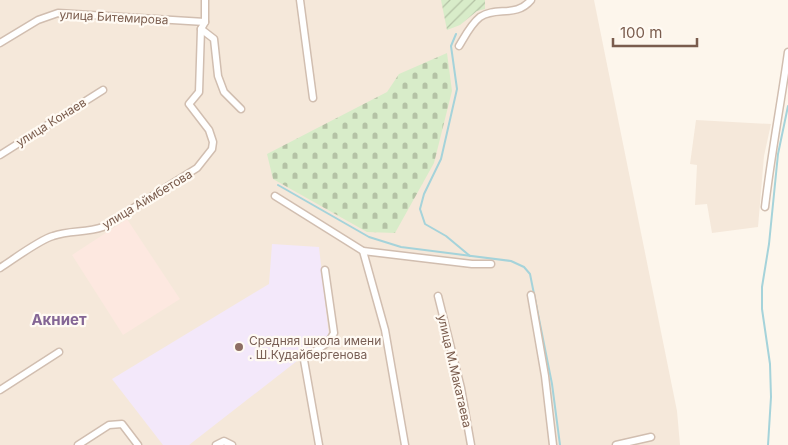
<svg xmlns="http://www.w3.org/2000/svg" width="788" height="445" viewBox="0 0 788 445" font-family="Inter,sans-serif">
  <defs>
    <pattern id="cemetery-stones" width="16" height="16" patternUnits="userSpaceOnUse" patternTransform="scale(1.25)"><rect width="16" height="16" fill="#d8ecc9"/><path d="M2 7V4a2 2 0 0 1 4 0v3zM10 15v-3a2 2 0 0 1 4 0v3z" fill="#b4c2a5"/></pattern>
    <pattern id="garden-furrows" width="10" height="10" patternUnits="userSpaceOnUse" patternTransform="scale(1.25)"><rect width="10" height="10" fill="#d8ecc9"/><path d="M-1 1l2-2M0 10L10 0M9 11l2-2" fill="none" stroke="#b4c2a5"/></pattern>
  </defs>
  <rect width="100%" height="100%" fill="#fdf6ec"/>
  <!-- residential -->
  <g fill="#f5e8da">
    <polygon points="0,0 594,0 677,411 680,445 0,445"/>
    <polygon points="696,120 771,124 764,156 758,227 712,233 707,204 695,205 697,165 690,164"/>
  </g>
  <!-- commercial -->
  <polygon fill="#fde8e0" points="127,219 180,299 123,335 72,255"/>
  <!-- education -->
  <polygon fill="#f3e8fa" points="272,244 319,247 329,336 189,445 163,445 112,379 269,284"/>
  <!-- cemetery -->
  <polygon fill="url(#cemetery-stones)" points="447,53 452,91 434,163 395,233 367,232 273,179 267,154 387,92 399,74"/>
  <!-- garden -->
  <polygon fill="url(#garden-furrows)" points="441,0 485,0 485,9 477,11 460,25 447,30"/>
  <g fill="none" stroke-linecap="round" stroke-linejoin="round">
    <!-- stream -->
    <g stroke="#a5d3da" stroke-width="2">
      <polyline points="456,34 451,46 457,89 441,159 424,194 420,209 425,224 446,236 470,256"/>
      <polyline points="278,185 369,237 401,247 511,261 524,267 530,274 552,384 560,445"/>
      <polyline points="768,445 771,397 770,364 762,309 762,287 769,244 778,154 788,106"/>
    </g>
    <!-- street casing -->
    <g stroke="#d1beb0" stroke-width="9">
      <g id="street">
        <polyline points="300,0 313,98"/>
        <polyline points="201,29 214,39 218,76 224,92 241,109"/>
        <polyline points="0,43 38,20 58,13 205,22"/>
        <path d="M 459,46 C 465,36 471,24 480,17 C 496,6 516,18 531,0"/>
        <polyline points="0,155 103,90"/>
        <polyline points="275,196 363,251 472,264 491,264"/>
        <path d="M 765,207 C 771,155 781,103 788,52"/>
        <polyline points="363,251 385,330 405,445"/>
        <path d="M 0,268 C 14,259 39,240 53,236 C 70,230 86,233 103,227 L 197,168 L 212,149 L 213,142 L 209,130 L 189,104 L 199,92 L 201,29 L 205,22 L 205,0"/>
        <polyline points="531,295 545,376 553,445"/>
        <polyline points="438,296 461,388 471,445"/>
        <polyline points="0,390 59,352"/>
        <polyline points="78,445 109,425 122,424 138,445"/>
        <polyline points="216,445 224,441 232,445"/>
        <path d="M 319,445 L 304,360 C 314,348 326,349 334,333 L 325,270"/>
        <polyline points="616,445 651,437"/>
      </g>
    </g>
    <!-- street -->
    <use href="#street" stroke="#fff" stroke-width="6"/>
  </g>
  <!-- markers -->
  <circle fill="#8d6e63" stroke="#fffaf3" stroke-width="2" cx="239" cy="347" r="5"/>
  <g text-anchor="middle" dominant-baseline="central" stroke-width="4.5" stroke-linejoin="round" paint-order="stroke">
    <!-- street labels -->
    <g font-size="12" fill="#7a5c4d" stroke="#fffaf3">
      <text transform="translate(114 17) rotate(3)">улица Битемирова</text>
      <text transform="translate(51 122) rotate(-32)">улица Конаев</text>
      <text transform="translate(147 199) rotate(-31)">улица Аймбетова</text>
      <text transform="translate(455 371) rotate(77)">улица М.Макатаева</text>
    </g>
    <!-- education labels -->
    <g font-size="12" fill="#785e54" stroke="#fffaf3" text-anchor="start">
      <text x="249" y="340">Средняя школа имени<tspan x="249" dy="14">. Ш.Кудайбергенова</tspan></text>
    </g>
    <!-- quarter labels -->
    <g font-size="15" font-weight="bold" fill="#846695" stroke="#fffaf3">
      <text x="59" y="319">Акниет</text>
    </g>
  </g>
  <!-- scale -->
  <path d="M613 38v8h84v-8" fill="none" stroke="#7a5c4d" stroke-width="2.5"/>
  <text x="620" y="38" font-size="15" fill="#7a5c4d" stroke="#fffaf3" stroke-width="4" paint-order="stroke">100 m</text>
</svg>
